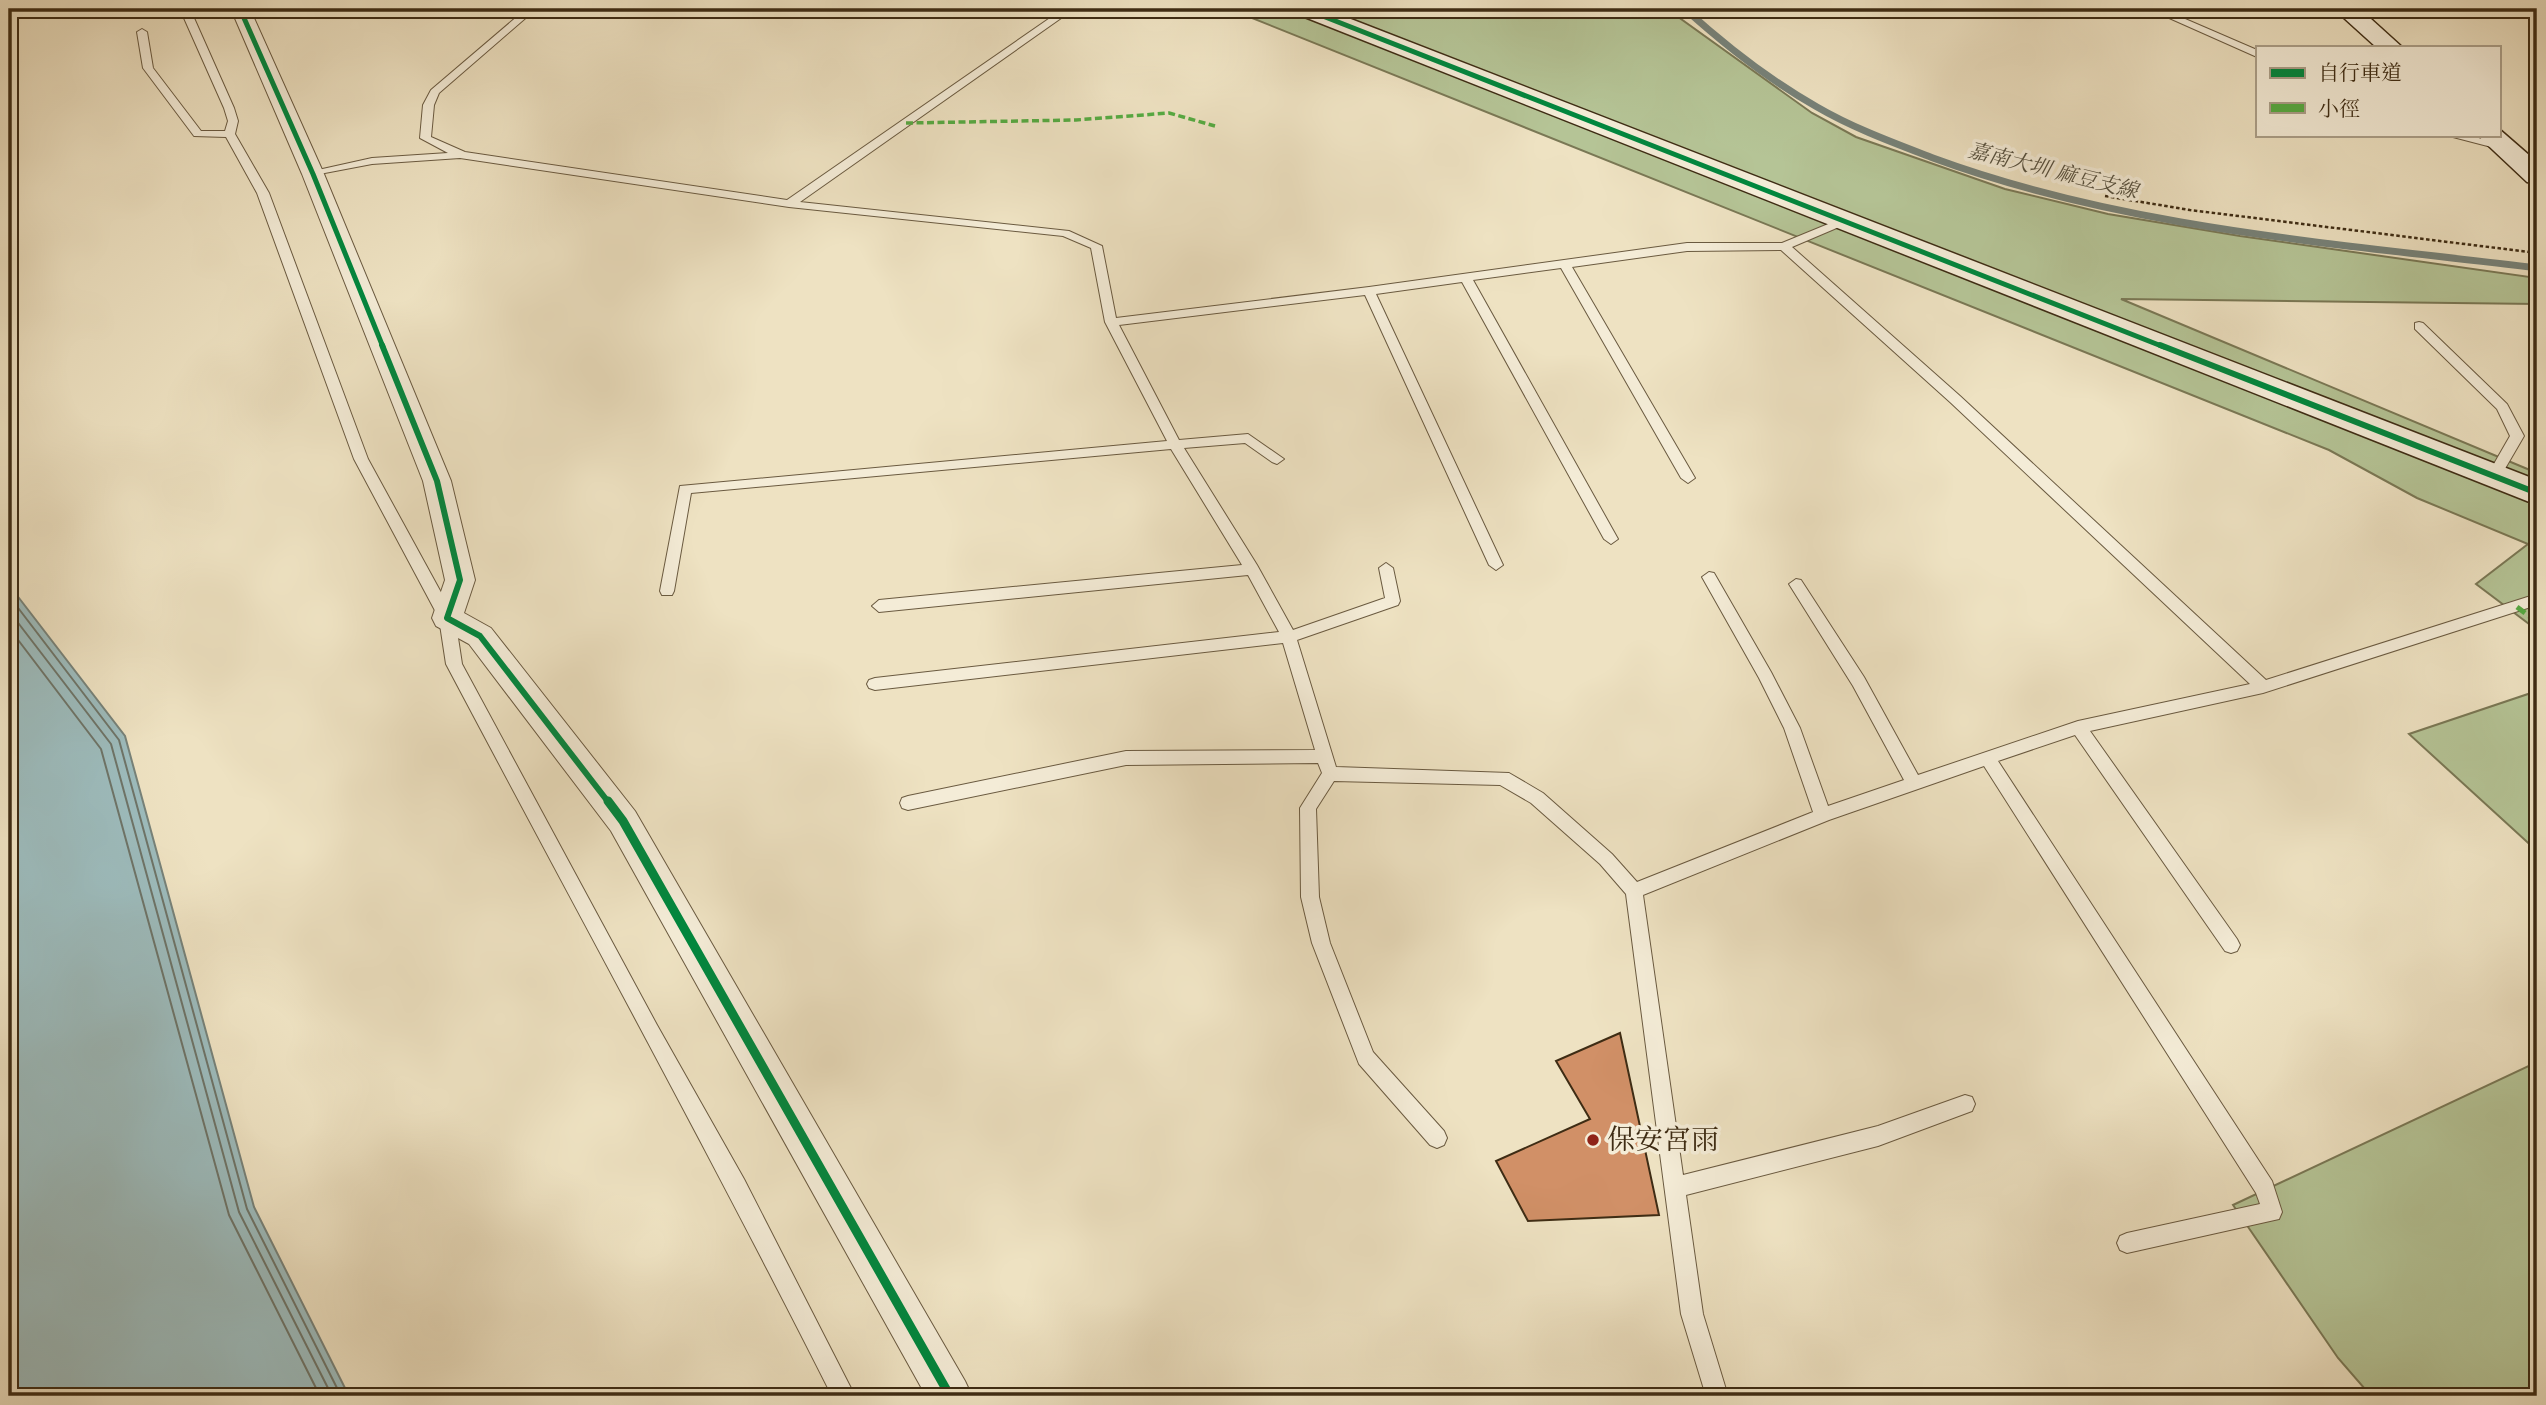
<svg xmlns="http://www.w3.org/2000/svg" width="2546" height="1405" viewBox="0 0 2546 1405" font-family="Cardo,'Noto Serif TC',serif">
  <rect width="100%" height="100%" fill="#eee2c2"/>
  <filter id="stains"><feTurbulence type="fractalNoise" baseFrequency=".00286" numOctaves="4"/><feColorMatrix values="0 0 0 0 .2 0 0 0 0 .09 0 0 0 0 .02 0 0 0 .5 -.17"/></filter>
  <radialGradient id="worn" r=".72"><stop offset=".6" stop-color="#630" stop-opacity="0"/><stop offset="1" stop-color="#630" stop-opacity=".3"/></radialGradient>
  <!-- green -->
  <g fill="#b5c496" stroke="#7a7855" stroke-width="2">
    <polygon points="1255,9 1511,9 1519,17 1594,9 1667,9 1812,113 1856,137 2005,189 2108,214 2240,236 2537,278 2537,304 2121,299 2537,473 2537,630 2476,584 2528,544 2417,498 2329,450 1242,14"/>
    <polygon points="2537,691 2537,851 2409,734"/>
    <polygon points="2537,1062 2537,1396 2371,1396 2338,1358 2233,1205"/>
  </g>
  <!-- water -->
  <polygon fill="#9dbcbd" stroke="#778279" stroke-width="2" points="9,585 125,736 254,1207 349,1396 9,1396"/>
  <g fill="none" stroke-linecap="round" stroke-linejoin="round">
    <!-- shore -->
    <g stroke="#6e7468" stroke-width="2">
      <polyline points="9,596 119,740 247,1209 341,1396"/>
      <polyline points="9,611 111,744 239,1212 332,1396"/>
      <polyline points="9,628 101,749 229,1215 320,1396"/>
    </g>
    <!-- stream -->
    <path stroke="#778279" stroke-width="7" d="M 1685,9 C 1726,46 1769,80 1817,107 C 1853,128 1894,143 1933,158 C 2126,229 2335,243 2537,268"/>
  </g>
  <!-- building -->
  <polygon fill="#d19067" stroke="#3e2c14" stroke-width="2" points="1620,1033 1659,1215 1528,1221 1496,1161 1590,1119 1556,1061"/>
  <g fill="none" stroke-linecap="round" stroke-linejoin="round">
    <!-- lane casing -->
    <g stroke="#6a5a40" stroke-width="2">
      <g id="lane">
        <path d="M 180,9 L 190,9 L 234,108 L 238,121 L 235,134 L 269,193 L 368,459 L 455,618 L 462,664 L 657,1025 L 744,1179 L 855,1396 L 832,1396 C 708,1150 575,908 446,664 L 439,618 L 354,459 L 257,193 L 226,137 L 194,136 L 143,68 L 137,32 L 142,29 L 147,32 L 153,68 L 201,131 L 225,131 L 228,121 L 224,108 Z"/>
        <path d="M 526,9 L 536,9 L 439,93 L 434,105 L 431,137 L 465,152 L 787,200 L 1063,9 L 1074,9 L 800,202 L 1069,231 L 1102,246 L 1116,318 L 1369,287 L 1687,243 L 1782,243 L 1838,220 L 1846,220 L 1846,224 L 1792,247 L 1960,396 L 2266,680 L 2537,594 L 2537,605 L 2263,693 L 2090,731 L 2237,939 L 2240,945 L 2237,951 L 2231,953 L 2225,951 L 2075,735 L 1998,761 L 2272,1181 L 2282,1212 L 2279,1219 L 2127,1253 L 2120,1250 L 2117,1243 L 2120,1236 L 2127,1233 L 2260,1204 L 2256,1193 L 1984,766 L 1829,820 L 1643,895 L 1683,1175 L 1878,1126 L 1965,1095 L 1972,1097 L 1975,1104 L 1972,1111 L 1878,1146 L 1686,1195 L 1703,1314 L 1728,1396 L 1706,1396 L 1681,1314 L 1626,894 L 1600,864 L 1531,803 L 1500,785 L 1334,781 L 1316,809 L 1319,897 L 1330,943 L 1373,1052 L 1444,1131 L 1447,1138 L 1444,1145 L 1437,1148 L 1430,1145 L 1359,1064 L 1312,943 L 1301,897 L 1300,808 L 1322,773 L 1318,763 L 1126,765 L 908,810 L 902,808 L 900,803 L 902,798 L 908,796 L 1126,751 L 1315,750 L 1283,643 L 875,690 L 869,688 L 867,684 L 869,680 L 875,678 L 1279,632 L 1248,575 L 879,612 L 872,606 L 879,600 L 1242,565 L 1171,449 L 691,493 L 674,591 L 672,595 L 662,595 L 660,591 L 680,486 L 1167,441 L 1105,322 L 1091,248 L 1063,236 L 789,207 L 460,158 L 372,164 L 309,176 L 309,172 L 372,158 L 448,153 L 420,138 L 423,105 L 431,90 ZM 1781,250 L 1950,402 L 2250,684 L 2078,721 L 1918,775 L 1864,677 L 1801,580 L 1796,579 L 1789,584 L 1853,686 L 1904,780 L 1828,806 L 1800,728 L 1771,672 L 1714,573 L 1709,572 L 1702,577 L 1759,678 L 1784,728 L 1813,812 L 1637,882 L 1612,854 L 1543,793 L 1509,773 L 1336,767 L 1297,640 L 1398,605 L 1400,601 L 1393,568 L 1386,563 L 1379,568 L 1385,598 L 1293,630 L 1257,565 L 1184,448 L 1245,443 L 1272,462 L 1277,464 L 1284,459 L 1248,434 L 1179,440 L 1119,325 L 1365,295 L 1489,565 L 1496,570 L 1503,565 L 1376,294 L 1462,282 L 1604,539 L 1611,544 L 1618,539 L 1473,280 L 1561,268 L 1681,478 L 1688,483 L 1695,478 L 1572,267 L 1687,251 Z"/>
        <polygon points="2149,9 2162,9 2257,50 2257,57"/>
        <polygon points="2452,135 2469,135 2508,147 2503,150 2453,137"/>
        <polygon points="2419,322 2423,323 2507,404 2524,436 2499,479 2489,479 2487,476 2510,436 2497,409 2415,329 2415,323"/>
      </g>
    </g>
    <!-- street casing -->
    <g stroke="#6a5a40" stroke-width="2">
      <polygon id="street" points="231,9 250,9 324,174 451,481 475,580 464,613 491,628 635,811 965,1381 972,1396 926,1396 611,831 469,644 436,626 432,618 445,580 423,481 302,174"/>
    </g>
    <!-- secondary casing -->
    <g stroke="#3e2c14" stroke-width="3">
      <g id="secondary">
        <polygon points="1293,9 1325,9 2537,480 2537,505 1297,14"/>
        <polygon points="2334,9 2360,9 2402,47 2376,47"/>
        <polygon points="2499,129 2537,162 2537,184 2527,182 2477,135 2499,135"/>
      </g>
    </g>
    <!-- path -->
    <polyline stroke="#3e2c14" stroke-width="2.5" stroke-dasharray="3.5 2.5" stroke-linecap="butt" points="2105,196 2190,210 2537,253"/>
    <!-- lane -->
    <use href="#lane" fill="#f4ecd7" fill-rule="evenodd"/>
    <!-- street -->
    <use href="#street" fill="#f4ecd7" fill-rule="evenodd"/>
    <!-- secondary -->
    <use href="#secondary" fill="#f4ecd7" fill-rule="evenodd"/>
    <!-- quiet-far1 -->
    <polyline stroke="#55ab42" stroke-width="3.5" stroke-dasharray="7 3.5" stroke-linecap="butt" points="906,123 1076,120 1169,113 1215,126"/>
    <!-- quiet -->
    <polyline stroke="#55ab42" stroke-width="5" stroke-dasharray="10 5" stroke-linecap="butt" points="2517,607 2537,622"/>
    <!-- cycleway-far2 casing -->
    <g stroke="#f4ecd7" stroke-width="8">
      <g id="cycleway-far2">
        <polyline points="240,9 313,174 383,347"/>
        <polyline points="1305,9 2164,347"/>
      </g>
    </g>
    <!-- cycleway-far1 casing -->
    <g stroke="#f4ecd7" stroke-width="10">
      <g id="cycleway-far1">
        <polyline points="382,345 437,481 460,580 447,618 480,636 609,803"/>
        <polyline points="2160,345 2537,493"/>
      </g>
    </g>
    <!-- cycleway casing -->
    <g stroke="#f4ecd7" stroke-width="13">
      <polyline id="cycleway" points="608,801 623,821 950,1396"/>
    </g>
    <!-- cycleway-far2 -->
    <use href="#cycleway-far2" stroke="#00873e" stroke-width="5"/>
    <!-- cycleway-far1 -->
    <use href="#cycleway-far1" stroke="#00873e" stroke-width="6"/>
    <!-- cycleway -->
    <use href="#cycleway" stroke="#00873e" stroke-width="9"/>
  </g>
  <!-- markers -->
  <circle fill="#8f2418" stroke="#f4ecd7" stroke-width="2.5" cx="1593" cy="1140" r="7"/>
  <g text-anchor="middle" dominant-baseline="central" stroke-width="7" stroke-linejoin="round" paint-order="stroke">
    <!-- far-water labels -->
    <g font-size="21" font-style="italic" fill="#56503e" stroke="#f4ecd7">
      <text transform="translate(2053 171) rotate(14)">嘉南大圳 麻豆支線</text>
    </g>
    <!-- near-poi labels -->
    <g font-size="28" fill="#3e2c14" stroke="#f4ecd7" text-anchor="start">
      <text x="1607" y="1140">保安宮雨</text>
    </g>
  </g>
  <!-- margin -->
  <rect width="2546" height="1405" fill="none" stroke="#eee2c2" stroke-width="35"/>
  <rect x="10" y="10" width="2525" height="1384" fill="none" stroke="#3e2c14" stroke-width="3.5"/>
  <rect x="18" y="18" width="2511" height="1370" fill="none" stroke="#3e2c14" stroke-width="2"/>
  <!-- legend -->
  <rect x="2256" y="46" width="245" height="91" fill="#f4ecd7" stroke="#ab9f89" stroke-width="2"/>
  <rect x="2270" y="68" width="35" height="10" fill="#00873e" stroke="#ab9f89" stroke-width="2"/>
  <text x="2318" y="80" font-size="21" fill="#3e2c14">自行車道</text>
  <rect x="2270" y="103" width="35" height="10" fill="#55ab42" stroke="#ab9f89" stroke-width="2"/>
  <text x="2318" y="116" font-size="21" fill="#3e2c14">小徑</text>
  <rect width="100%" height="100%" filter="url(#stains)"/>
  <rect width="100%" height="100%" fill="url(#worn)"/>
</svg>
